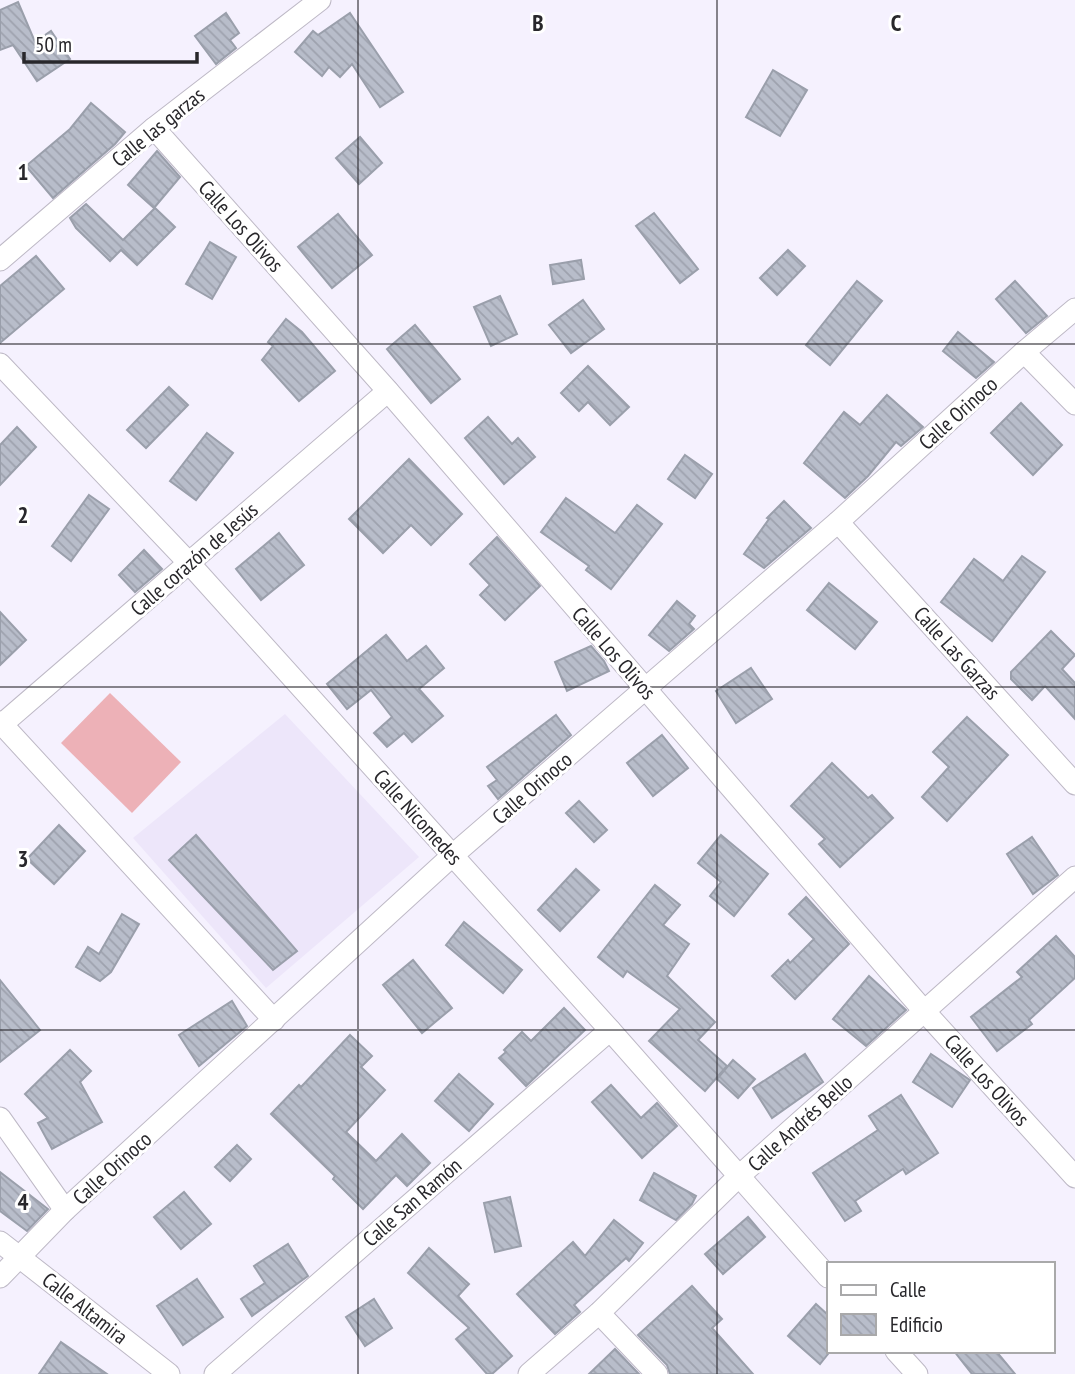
<svg xmlns="http://www.w3.org/2000/svg" width="1075" height="1374" viewBox="0 0 1075 1374" font-family="'PT Sans Narrow',sans-serif">
  <defs>
    <pattern id="building-back-hatch" width="6" height="6" patternUnits="userSpaceOnUse" patternTransform="scale(1.75)"><rect width="6" height="6" fill="#b8bdca"/><path d="M-1 5l2 2M0 0l6 6M5-1l2 2" fill="none" stroke="#9ea2ae"/></pattern>
  </defs>
  <rect width="100%" height="100%" fill="#f5f1fe"/>
  <!-- built -->
  <polygon fill="#ede6fa" points="285,714 419,857 266,988 133,838"/>
  <!-- pitch -->
  <polygon fill="#edb1b7" points="110,693 181,762 132,813 61,743"/>
  <!-- building -->
  <g fill="url(#building-back-hatch)" stroke="#9a9fab" stroke-width="2">
    <polygon points="18,2 35,42 51,31 70,59 37,81 13,45 0,50 0,10"/>
    <polygon points="226,13 239,33 230,40 236,48 216,64 195,36"/>
    <polygon points="350,13 403,92 380,107 352,64 340,77 329,67 322,76 295,52 313,31 318,35"/>
    <polygon points="773,70 807,90 780,136 746,117"/>
    <polygon points="91,103 125,132 115,144 53,198 26,166 70,129"/>
    <polygon points="360,137 382,163 359,184 336,158"/>
    <polygon points="157,151 180,177 154,208 128,185"/>
    <polygon points="86,204 123,240 155,208 175,227 137,265 121,250 110,261 76,228 70,218"/>
    <polygon points="654,213 698,269 680,283 636,226"/>
    <polygon points="338,214 372,255 332,288 298,247"/>
    <polygon points="210,242 236,257 212,299 186,284"/>
    <polygon points="788,250 805,266 777,295 760,278"/>
    <polygon points="36,256 64,289 0,343 0,286"/>
    <polygon points="581,260 584,279 553,284 550,265"/>
    <polygon points="857,281 882,301 830,365 806,345"/>
    <polygon points="1015,281 1047,316 1026,333 996,299"/>
    <polygon points="500,296 517,334 491,346 474,307"/>
    <polygon points="583,300 604,329 571,353 549,325"/>
    <polygon points="286,319 302,332 335,371 299,401 262,360 273,346 268,342"/>
    <polygon points="415,325 460,379 431,403 387,349"/>
    <polygon points="958,332 994,362 976,378 943,351"/>
    <polygon points="588,366 629,407 610,425 588,402 579,411 561,393"/>
    <polygon points="169,387 188,405 146,448 127,430"/>
    <polygon points="887,395 923,427 901,446 896,442 868,476 845,498 804,463 844,412 860,425"/>
    <polygon points="1021,403 1062,445 1033,475 991,433"/>
    <polygon points="488,417 512,444 518,438 535,457 504,484 465,438"/>
    <polygon points="17,427 36,447 0,485 0,445"/>
    <polygon points="207,433 233,453 196,500 170,481"/>
    <polygon points="685,455 712,474 695,498 668,479"/>
    <polygon points="409,459 462,514 431,545 411,525 383,553 349,519"/>
    <polygon points="89,495 109,509 71,561 52,546"/>
    <polygon points="566,498 615,533 637,505 662,524 611,589 586,570 589,566 541,532"/>
    <polygon points="784,501 811,528 764,568 744,554 769,519 767,518"/>
    <polygon points="279,533 304,565 261,600 236,569"/>
    <polygon points="497,537 540,586 505,620 480,595 490,585 470,564"/>
    <polygon points="144,550 162,569 135,592 119,575"/>
    <polygon points="1022,556 1045,572 992,641 941,602 974,559 1003,581"/>
    <polygon points="829,583 877,622 855,649 807,610"/>
    <polygon points="677,601 695,616 689,624 694,629 669,651 649,635"/>
    <polygon points="0,612 26,640 0,665"/>
    <polygon points="1051,631 1075,655 1062,669 1075,683 1075,719 1045,686 1032,700 1011,679 1011,672"/>
    <polygon points="386,635 407,661 426,646 444,668 419,689 443,716 412,742 404,733 387,747 374,733 392,717 371,690 347,709 327,684"/>
    <polygon points="591,646 604,661 609,671 567,691 555,662"/>
    <polygon points="751,668 772,699 736,723 716,691"/>
    <polygon points="556,715 571,735 498,799 488,786 497,780 487,767"/>
    <polygon points="967,717 1008,755 947,821 922,797 949,767 933,752"/>
    <polygon points="662,735 688,768 653,796 627,763"/>
    <polygon points="832,763 868,798 872,795 893,818 840,867 819,844 825,839 791,806"/>
    <polygon points="579,801 607,830 594,842 566,813"/>
    <polygon points="59,825 85,851 54,884 27,859"/>
    <polygon points="196,835 297,951 273,970 169,860"/>
    <polygon points="721,835 768,874 734,916 710,896 721,882 698,863"/>
    <polygon points="1032,837 1058,875 1033,894 1007,854"/>
    <polygon points="576,869 599,890 560,931 538,910"/>
    <polygon points="655,885 680,905 663,925 689,944 667,976 715,1022 698,1040 727,1066 705,1091 649,1041 680,1009 627,971 623,977 598,957"/>
    <polygon points="806,897 849,944 795,999 772,976 788,960 790,963 814,939 789,914"/>
    <polygon points="122,914 139,924 111,972 100,981 76,967 88,947 99,954"/>
    <polygon points="464,922 522,970 503,993 446,945"/>
    <polygon points="1056,936 1075,957 1075,978 1029,1020 1032,1024 997,1051 971,1017 1022,977 1017,972"/>
    <polygon points="413,960 452,1008 422,1033 383,985"/>
    <polygon points="869,976 906,1010 866,1046 833,1019"/>
    <polygon points="0,980 40,1030 0,1062"/>
    <polygon points="232,1001 247,1026 199,1066 179,1035"/>
    <polygon points="564,1008 585,1030 526,1086 499,1058 506,1052 504,1050 522,1032 531,1041"/>
    <polygon points="350,1035 372,1056 361,1067 385,1090 346,1132 376,1161 402,1134 430,1163 407,1186 396,1175 363,1209 333,1179 335,1176 271,1114 299,1085 301,1087"/>
    <polygon points="70,1050 91,1071 80,1082 102,1122 52,1149 38,1123 48,1118 25,1094"/>
    <polygon points="805,1054 823,1082 772,1118 753,1088"/>
    <polygon points="931,1054 970,1080 952,1107 913,1082"/>
    <polygon points="733,1060 755,1079 738,1098 717,1079"/>
    <polygon points="459,1074 493,1104 469,1131 435,1101"/>
    <polygon points="611,1085 641,1118 657,1103 677,1126 642,1158 592,1102"/>
    <polygon points="901,1095 938,1153 906,1174 903,1169 855,1201 861,1211 845,1221 813,1173 878,1130 869,1116"/>
    <polygon points="237,1145 251,1159 230,1181 215,1167"/>
    <polygon points="0,1172 48,1209 27,1231 0,1211"/>
    <polygon points="654,1173 696,1196 692,1204 676,1220 640,1200"/>
    <polygon points="184,1192 211,1224 181,1249 154,1217"/>
    <polygon points="510,1197 521,1246 495,1252 484,1203"/>
    <polygon points="748,1217 765,1237 723,1274 705,1254"/>
    <polygon points="614,1220 643,1243 629,1261 626,1258 574,1305 580,1312 555,1334 517,1294 573,1242 585,1256"/>
    <polygon points="288,1244 308,1276 252,1316 241,1299 265,1283 254,1266"/>
    <polygon points="429,1248 469,1284 458,1296 512,1356 492,1374 487,1374 456,1339 469,1328 408,1273"/>
    <polygon points="197,1279 223,1317 183,1345 157,1306"/>
    <polygon points="692,1286 722,1319 712,1328 753,1374 670,1374 667,1365 638,1335"/>
    <polygon points="374,1299 392,1328 365,1346 346,1317"/>
    <polygon points="816,1304 828,1315 828,1354 820,1364 788,1336"/>
    <polygon points="61,1342 107,1374 39,1374"/>
    <polygon points="615,1349 639,1374 589,1374"/>
    <polygon points="954,1351 996,1351 1015,1374 972,1374"/>
  </g>
  <g fill="none" stroke-linecap="round" stroke-linejoin="round">
    <!-- minor casing -->
    <g stroke="#beb9c6" stroke-width="23">
      <g id="minor">
        <polyline points="154,128 388,391 925,1012 1075,1177"/>
        <polyline points="0,260 154,128 320,0"/>
        <polyline points="1024,352 1075,404"/>
        <polyline points="0,364 189,563 610,1030 828,1277"/>
        <polyline points="838,522 1075,784"/>
        <polyline points="0,722 274,1020"/>
        <polyline points="0,726 388,391"/>
        <polyline points="0,1118 65,1210"/>
        <polyline points="0,1242 169,1374"/>
        <polyline points="0,1277 65,1210 453,855 838,522 1024,352 1075,309"/>
        <polyline points="599,1313 657,1374"/>
        <polyline points="896,1351 917,1374"/>
        <polyline points="215,1374 610,1030"/>
        <polyline points="529,1374 599,1313 738,1177 1075,877"/>
      </g>
    </g>
    <!-- minor -->
    <use href="#minor" stroke="#fff" stroke-width="21"/>
  </g>
  <!-- grid -->
  <path fill="none" stroke="#28272b" stroke-width="2" stroke-opacity="0.55" d="M 358,0 L 358,1374M 717,0 L 717,1374M 0,344 L 1075,344M 0,687 L 1075,687M 0,1030 L 1075,1030"/>
  <g text-anchor="middle" dominant-baseline="central" stroke-width="6" stroke-linejoin="round" paint-order="stroke">
    <!-- street labels -->
    <g font-size="21" fill="#28272b" stroke="#fff">
      <text transform="translate(158 127) rotate(-39)">Calle las garzas</text>
      <text transform="translate(241 226) rotate(48)">Calle Los Olivos</text>
      <text transform="translate(958 413) rotate(-42)">Calle Orinoco</text>
      <text transform="translate(194 559) rotate(-41)">Calle corazón de Jesús</text>
      <text transform="translate(614 653) rotate(49)">Calle Los Olivos</text>
      <text transform="translate(957 653) rotate(48)">Calle Las Garzas</text>
      <text transform="translate(532 788) rotate(-41)">Calle Orinoco</text>
      <text transform="translate(418 817) rotate(48)">Calle Nicomedes</text>
      <text transform="translate(987 1080) rotate(48)">Calle Los Olivos</text>
      <text transform="translate(800 1123) rotate(-42)">Calle Andrés Bello</text>
      <text transform="translate(112 1168) rotate(-42)">Calle Orinoco</text>
      <text transform="translate(412 1202) rotate(-41)">Calle San Ramón</text>
      <text transform="translate(85 1308) rotate(38)">Calle Altamira</text>
    </g>
  </g>
  <g font-size="23" text-anchor="middle" font-weight="bold" fill="#28272b" stroke="#fff" stroke-width="6" stroke-linejoin="round" paint-order="stroke">
    <text x="538" y="31">B</text>
    <text x="896" y="31">C</text>
    <text x="23" y="180">1</text>
    <text x="23" y="523">2</text>
    <text x="23" y="867">3</text>
    <text x="23" y="1210">4</text>
  </g>
  <!-- legend -->
  <rect x="827" y="1262" width="228" height="91" fill="#ffffff" stroke="#a9a9aa" stroke-width="2"/>
  <rect x="841" y="1285" width="35" height="10" fill="#ffffff" stroke="#a9a9aa" stroke-width="2"/>
  <text x="890" y="1297" font-size="21" fill="#28272b">Calle</text>
  <rect x="841" y="1314" width="35" height="21" fill="url(#building-back-hatch)" stroke="#a9a9aa" stroke-width="2"/>
  <text x="890" y="1332" font-size="21" fill="#28272b">Edificio</text>
  <!-- scale -->
  <path d="M24 52v10h173v-10" fill="none" stroke="#28272b" stroke-width="3.5"/>
  <text x="35" y="52" font-size="21" fill="#28272b" stroke="#ffffff" stroke-width="5" paint-order="stroke">50 m</text>
</svg>
